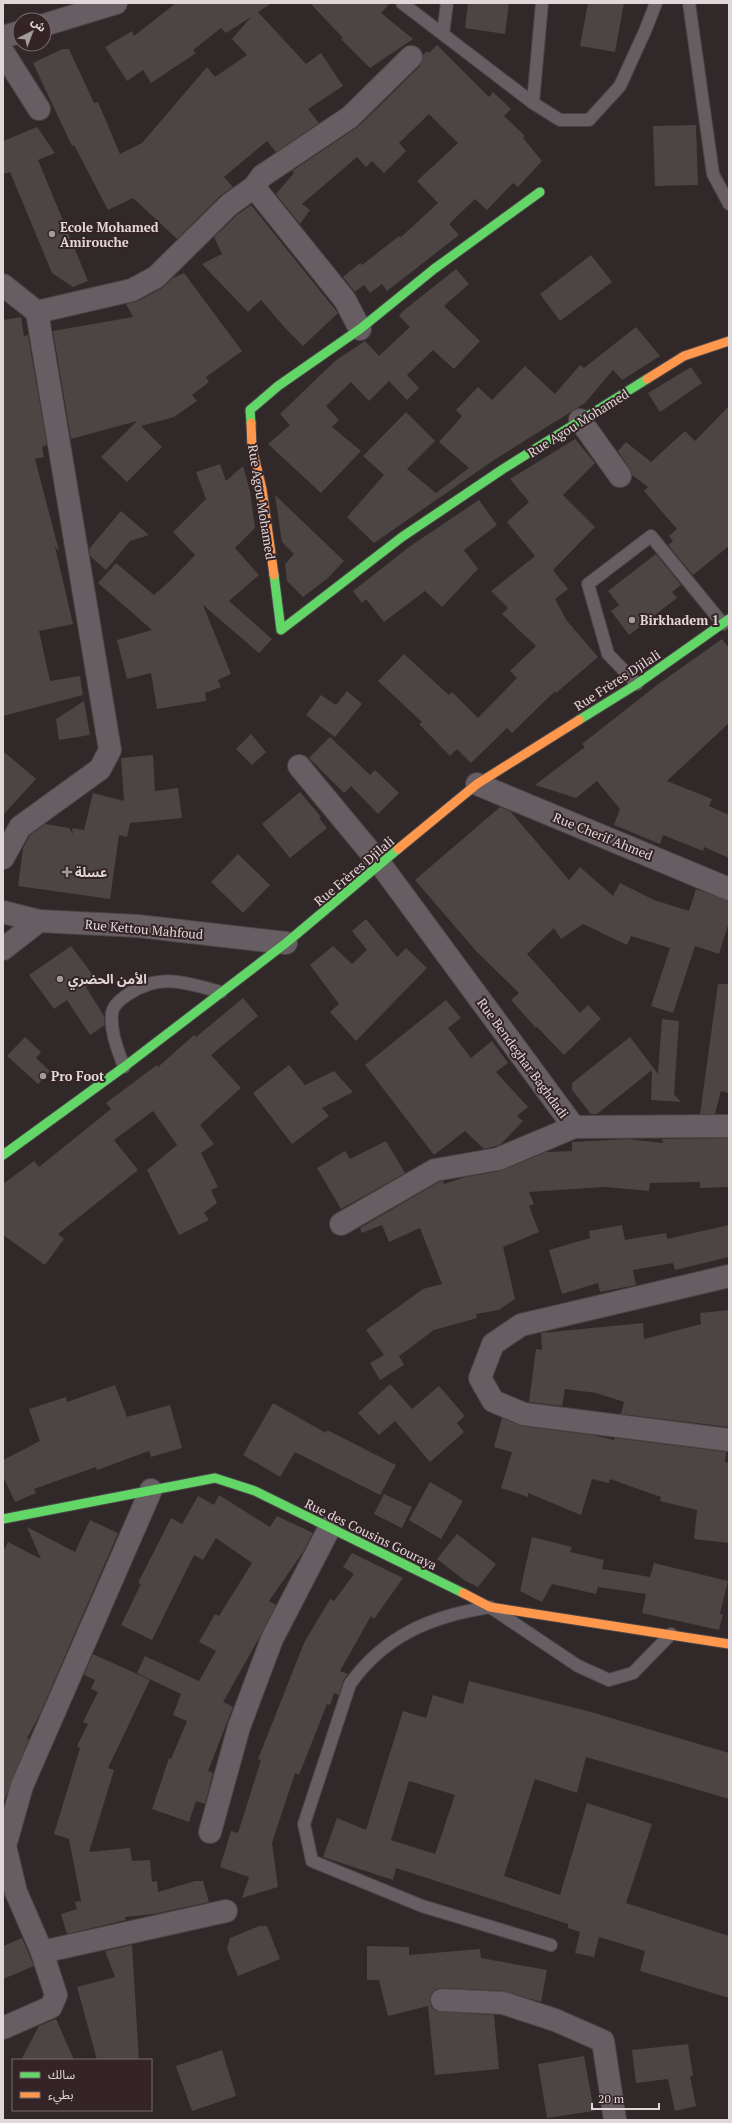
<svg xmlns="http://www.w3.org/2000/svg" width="732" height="2123" viewBox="0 0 732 2123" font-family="'PT Serif','Noto Sans Arabic',serif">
  <rect width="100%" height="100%" fill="#302829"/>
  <!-- building -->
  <g fill="#4c4544" fill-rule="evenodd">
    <polygon points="176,3 272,3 258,12 306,64 321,53 343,86 308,109 319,123 276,152 267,141 224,177 233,187 220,196 177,239 133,198 108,210 74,145 72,146 33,63 62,49 69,49 94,103 98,102 120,154 142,143 207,67 215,77 247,55 232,39 251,17 226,33 221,28 193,50 196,53 151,83 143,70 127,81 105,47 132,31 134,36"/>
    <polygon points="310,3 390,3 381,13 413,39 370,68 341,39 343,38"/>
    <polygon points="468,3 509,3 505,34 465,28"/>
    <polygon points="588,3 624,3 615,52 580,46"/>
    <polygon points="437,45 489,97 493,92 511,109 504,116 525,136 523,138 542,161 518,187 513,183 487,210 475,199 449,224 459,235 387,291 382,284 370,293 364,285 355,292 343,277 360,263 362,265 399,236 400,238 438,203 417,181 458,143 429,114 399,143 406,151 384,173 372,161 366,167 357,157 302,204 310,210 300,224 276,194 294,173 292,171 359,126 420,66 423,55 427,51 429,53"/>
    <polygon points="696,125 698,185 655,186 653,126"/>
    <polygon points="37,127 55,153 38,160 88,281 73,287 52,273 10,172 3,174 3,141"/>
    <polygon points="251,205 338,313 303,346 286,329 261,300 248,312 202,264 222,254 214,237 237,215"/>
    <polygon points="591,255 612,282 560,321 540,294"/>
    <polygon points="456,269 469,284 444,306 480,341 454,369 433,350 407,375 419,388 407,400 389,381 369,401 351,382 326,406 339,420 332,427 361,451 321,493 268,444 290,425 280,414 335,361 365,341 379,356 410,327 399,316 403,311"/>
    <polygon points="184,273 242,351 206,377 209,382 192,395 197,401 174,417 141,426 162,447 127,482 101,457 137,421 71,439 53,331 133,317 126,304 138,301 162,288 173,278"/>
    <polygon points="21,317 24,336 28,335 47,445 42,447 44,457 35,459 59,551 55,547 73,624 39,631 50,681 80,676 83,695 3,716 3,320"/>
    <polygon points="636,327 660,356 622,380 613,370 585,403 494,460 374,543 347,517 384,475 363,456 406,412 435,441 407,469 436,493 469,468 439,442 462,416 456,410 478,387 492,400 525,366 555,394 580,365 584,368"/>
    <polygon points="691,367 702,383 660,412 648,393"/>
    <polygon points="729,406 729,546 693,575 668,545 673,541 669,536 677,529 644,491 648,487 632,475 630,469 618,451 626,442 651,462 685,431 695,441"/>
    <polygon points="575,439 595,463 563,495 595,527 553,570 568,589 555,599 567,621 598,657 556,693 555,691 512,733 507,728 471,763 457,749 450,756 419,724 422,722 378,681 404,654 449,695 452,692 478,718 517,678 510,671 536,646 502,614 508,608 491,591 535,556 507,522 529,502 510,479"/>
    <polygon points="220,464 226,481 243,466 250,491 255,528 235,548 259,575 229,601 272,639 259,653 203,605 231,674 218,680 221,687 205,693 206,701 157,709 151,673 127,679 117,640 152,630 98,583 116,563 154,595 172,579 195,555 173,532 206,499 196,472"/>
    <polygon points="275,495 344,561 328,578 303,597 287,581 285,564 294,554 282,542"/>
    <polygon points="479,500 497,525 464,550 478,569 442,607 425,591 384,622 366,599 362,603 353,591 409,547"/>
    <polygon points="121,511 149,535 130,541 106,570 90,556 89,549"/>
    <polygon points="656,554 681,585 672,592 677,598 629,635 611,611 619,605 608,591"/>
    <polygon points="722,639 729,648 729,723 667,781 712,799 709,806 729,815 729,858 704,847 703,851 663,835 660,844 614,825 620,809 597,781 576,798 535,785 585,747 582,744 657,685"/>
    <polygon points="347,691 362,704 335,737 306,715 321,695 336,705"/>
    <polygon points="84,701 90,735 59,740 56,719"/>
    <polygon points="251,734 266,752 252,765 236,749"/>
    <polygon points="330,737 370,775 375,770 399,793 378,814 351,786 344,793 309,758"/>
    <polygon points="3,751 36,779 3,815"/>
    <polygon points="153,755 155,791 178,788 182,818 130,823 127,837 119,835 110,899 18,886 23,848 30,835 45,824 69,828 73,834 72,828 84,830 93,793 124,801 121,758"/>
    <polygon points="300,792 321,817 319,818 327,828 290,858 262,824"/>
    <polygon points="500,807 510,811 569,880 580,867 613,896 620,883 654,900 689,911 696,889 729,901 729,922 719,954 695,946 673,1013 651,1006 670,948 631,936 627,945 583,924 561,939 554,928 527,954 580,1013 588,1005 601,1019 564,1055 537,1027 536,1028 511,1000 519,993 476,951 415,880"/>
    <polygon points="238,854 270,885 243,913 211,882"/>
    <polygon points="366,919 397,957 406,948 427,968 356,1041 330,1012 339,1004 310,965 333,946 352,964 367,950 352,931"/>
    <polygon points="71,946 96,979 86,987 104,1016 105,1025 90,1035 67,1000 54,1009 29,975"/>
    <polygon points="718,984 729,984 729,1093 721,1091 715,1114 700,1114"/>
    <polygon points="243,998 258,1016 211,1055 241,1088 200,1125 214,1144 201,1153 218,1187 211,1190 217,1203 204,1213 209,1220 179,1235 147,1170 177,1145 153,1111 114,1140 138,1170 58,1234 64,1239 45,1265 3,1235 3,1184 34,1161 39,1167 111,1109 106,1103 157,1065 158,1067 194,1035 196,1037"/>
    <polygon points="446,1000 461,1018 448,1028 471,1058 492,1041 508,1063 496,1072 528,1107 517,1116 523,1121 500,1145 484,1149 465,1131 434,1155 365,1065"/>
    <polygon points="662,1019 679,1021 674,1094 681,1102 651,1100 652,1070 597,1114 591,1114 572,1090 572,1083 630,1037 658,1074"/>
    <polygon points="25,1037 41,1052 36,1058 50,1071 38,1084 7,1056"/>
    <polygon points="289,1065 305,1085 334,1071 353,1092 322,1108 329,1116 292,1144 253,1093"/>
    <polygon points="729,1138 729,1187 700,1188 700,1182 650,1183 649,1191 605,1187 529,1192 534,1204 529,1206 539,1232 503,1247 515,1299 499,1310 476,1314 477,1318 434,1330 399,1356 404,1365 380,1380 370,1363 384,1355 366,1330 423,1289 442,1284 420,1228 389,1242 382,1225 362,1233 360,1228 439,1182 443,1181 444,1184 466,1177 500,1171 546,1152 572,1151 572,1142 628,1139 663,1143 662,1139"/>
    <polygon points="386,1141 405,1173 341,1209 317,1168 345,1151 350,1159"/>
    <polygon points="622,1225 625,1240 666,1233 667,1239 729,1225 729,1257 675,1270 673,1263 633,1270 636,1285 600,1292 598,1283 562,1294 549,1250 590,1238 589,1231"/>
    <polygon points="729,1310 729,1427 621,1414 624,1402 596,1393 565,1389 562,1406 529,1402 536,1349 542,1350 541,1333 643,1323 644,1339 701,1324 700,1313"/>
    <polygon points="390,1384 412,1409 439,1386 465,1416 457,1423 464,1432 430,1462 395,1421 379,1435 358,1413"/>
    <polygon points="115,1385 127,1417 170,1405 182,1448 151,1457 149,1451 97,1470 96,1467 34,1489 36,1493 15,1502 3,1476 3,1460 40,1441 29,1409 66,1397 67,1402"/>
    <polygon points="273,1403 326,1433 327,1430 396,1465 380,1495 295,1452 280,1477 243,1455"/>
    <polygon points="502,1418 522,1426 593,1435 614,1440 615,1438 726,1452 725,1462 729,1463 729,1543 694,1539 697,1510 660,1501 661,1497 610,1479 609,1483 592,1479 581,1515 528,1493 528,1497 501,1488 512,1452 494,1447"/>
    <polygon points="430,1482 463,1501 441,1539 409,1520"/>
    <polygon points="384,1494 412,1507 402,1528 374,1514"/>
    <polygon points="219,1495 270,1527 277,1516 313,1533 303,1552 269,1601 276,1605 258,1640 223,1702 233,1707 208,1771 213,1773 205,1804 196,1801 189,1822 152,1809 169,1758 171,1759 187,1721 173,1715 181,1694 137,1673 145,1656 199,1681 216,1651 199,1642 215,1614 219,1616 252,1563 216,1538 203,1560 194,1555 152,1640 121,1625 141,1584 138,1583 171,1518 182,1524 198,1496 214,1505"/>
    <polygon points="90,1520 118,1533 40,1714 27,1738 29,1739 3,1804 3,1552 8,1542 41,1559 27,1527 75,1552"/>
    <polygon points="457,1534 496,1564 478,1587 464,1580 437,1559"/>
    <polygon points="532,1537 572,1547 570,1552 604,1560 602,1569 650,1577 654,1563 728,1581 720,1614 723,1615 719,1630 642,1613 646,1594 598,1587 596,1594 552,1584 542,1602 520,1591"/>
    <polygon points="352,1553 403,1578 374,1619 371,1616 340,1671 348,1674 343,1681 339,1695 334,1693 330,1705 327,1704 299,1775 295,1773 272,1843 278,1887 242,1898 249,1877 220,1867 231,1831 238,1833 261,1760 258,1759 304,1643 330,1599 334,1601 354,1574 343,1567"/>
    <polygon points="93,1654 150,1680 108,1768 114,1770 89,1852 130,1848 132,1861 150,1860 152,1882 157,1881 158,1892 195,1881 203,1881 209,1902 154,1914 125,1917 126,1920 67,1934 61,1914 77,1909 75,1902 81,1901 69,1839 54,1834 80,1748 77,1746 88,1724 83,1722 98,1692 91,1689 95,1680 84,1675"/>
    <path d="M 469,1681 L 591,1712 L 729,1753 L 729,1799 L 586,1757 L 577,1793 L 535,1779 L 504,1876 L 560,1895 L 587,1803 L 652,1824 L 626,1903 L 729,1936 L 729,1998 L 640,1971 L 645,1951 L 599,1937 L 594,1957 L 575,1953 L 580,1932 L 568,1928 L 568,1924 L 396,1868 L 393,1880 L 323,1857 L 337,1818 L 366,1830 L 403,1711 L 426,1718 L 433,1695 L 463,1704 ZM 409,1781 L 455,1795 L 435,1854 L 391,1840 Z"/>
    <polygon points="259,1926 267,1926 280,1959 238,1976 227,1949 230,1938"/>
    <polygon points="22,1938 34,1966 3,1979 3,1946"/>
    <polygon points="132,1945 139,2060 97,2060 77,1987 115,1977 105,1951"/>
    <polygon points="367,1946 409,1947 409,1955 480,1949 481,1958 547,1970 541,2002 504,1991 443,1988 436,1989 431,1994 430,2000 431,2006 436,2011 494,2015 499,2069 435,2075 428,2006 388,2016 379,1980 367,1980"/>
    <polygon points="56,2019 74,2060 21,2060 39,2026"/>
    <polygon points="688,2044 693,2076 690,2076 696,2106 675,2111 668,2079 636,2083 632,2050"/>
    <polygon points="222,2050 236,2096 192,2111 176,2066"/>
    <polygon points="584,2056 594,2111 547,2118 538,2064"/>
  </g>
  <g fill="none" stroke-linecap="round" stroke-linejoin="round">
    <!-- lane casing -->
    <g stroke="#4b4546" stroke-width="14">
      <g id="lane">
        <polyline points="402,3 533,103 560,120 589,120 620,86 645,31 656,3"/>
        <polyline points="689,3 713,174 729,204"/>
        <polyline points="443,34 447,3"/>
        <polyline points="533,103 542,3"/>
        <polyline points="637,684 608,654 588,584 651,536 723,624"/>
        <path d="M 124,1067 C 118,1050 110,1032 112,1013 C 113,1005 121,999 127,995 C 160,972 186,983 221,992"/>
        <path d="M 551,1945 L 422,1906 L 312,1861 L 304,1824 L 350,1684 C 385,1635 432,1616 490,1607 L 578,1666 L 609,1680 L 633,1673 L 671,1634"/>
      </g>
    </g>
    <!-- street casing -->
    <g stroke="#4b4546" stroke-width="24">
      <g id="street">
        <polyline points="44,25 116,3"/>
        <polyline points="3,37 20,32"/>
        <polyline points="3,52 39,109"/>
        <polyline points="254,187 345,300 360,329"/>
        <polyline points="3,285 37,312 110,750 100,769 20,827 3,858"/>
        <polyline points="37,312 132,290 156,277 229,205 254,187 262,176 350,117 411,57"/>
        <polyline points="580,420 620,476"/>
        <polyline points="299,766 381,865 574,1127"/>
        <polyline points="477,784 729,889"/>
        <polyline points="3,912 39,921 138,926 286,943"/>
        <polyline points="3,949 39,921"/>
        <polyline points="341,1224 435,1170 498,1159 574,1127 729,1126"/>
        <polyline points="729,1276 521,1325 493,1344 480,1378 493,1401 524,1414 729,1440"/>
        <polyline points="210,1832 239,1727 272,1639 330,1527"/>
        <polyline points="42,1952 226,1911"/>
        <polyline points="442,2000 503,2003 555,2020 603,2041 615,2120"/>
        <polyline points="3,2028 51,2007 56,1995 42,1952 16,1892 5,1846 22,1786 151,1490"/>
      </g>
    </g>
    <!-- fast casing -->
    <g stroke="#4b4546" stroke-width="11">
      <g id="fast">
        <polyline points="251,423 250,410 278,386 360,329 434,269 540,192"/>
        <polyline points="274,575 281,630 402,537 503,469 647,379"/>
        <polyline points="579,720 637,684 729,619"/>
        <polyline points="3,1155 124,1067 286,943 398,849"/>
        <polyline points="3,1519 215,1478 255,1491 463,1593"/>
      </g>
    </g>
    <!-- slow casing -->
    <g stroke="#4b4546" stroke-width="11">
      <g id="slow">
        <polyline points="647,379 684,356 729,341"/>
        <polyline points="251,423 252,448 262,489 274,575"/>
        <polyline points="398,849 477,784 579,720"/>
        <polyline points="463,1593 490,1607 729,1644"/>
      </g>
    </g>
    <!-- lane -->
    <use href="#lane" stroke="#665e63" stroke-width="12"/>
    <!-- street -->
    <use href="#street" stroke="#665e63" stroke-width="22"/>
    <!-- fast -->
    <use href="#fast" stroke="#63d668" stroke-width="9"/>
    <!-- slow -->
    <use href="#slow" stroke="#ff974d" stroke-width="9"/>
  </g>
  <!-- markers -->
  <g fill="#a39a9b" stroke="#342427" stroke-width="1.5">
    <circle cx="52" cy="234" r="4"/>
    <circle cx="632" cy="620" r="4"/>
    <path d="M65 866h4v4h4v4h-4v4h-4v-4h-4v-4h4z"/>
    <circle cx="60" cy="979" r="4"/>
    <circle cx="43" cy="1076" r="4"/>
  </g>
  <g text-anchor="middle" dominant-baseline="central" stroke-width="4" stroke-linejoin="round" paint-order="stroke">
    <!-- poi labels -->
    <g font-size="13" font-weight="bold" fill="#e1d7d8" stroke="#342427" text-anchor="start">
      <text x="60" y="227">Ecole Mohamed<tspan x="60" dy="15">Amirouche</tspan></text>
      <text x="640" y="620">Birkhadem 1</text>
      <text x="75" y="872">عسلة</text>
      <text x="68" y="979">الأمن الحضري</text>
      <text x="51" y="1076">Pro Foot</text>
    </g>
    <!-- street labels -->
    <g font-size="13" fill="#e1d7d8" stroke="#342427">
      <text transform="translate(578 423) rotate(-32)">Rue Agou Mohamed</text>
      <text transform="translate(262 502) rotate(81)">Rue Agou Mohamed</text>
      <text transform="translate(617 680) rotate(-33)">Rue Frères Djilali</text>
      <text transform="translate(603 836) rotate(22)">Rue Cherif Ahmed</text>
      <text transform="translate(354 871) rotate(-40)">Rue Frères Djilali</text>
      <text transform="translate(144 929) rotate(5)">Rue Kettou Mahfoud</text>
      <text transform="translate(523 1058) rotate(54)">Rue Bendeghar Baghdadi</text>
      <text transform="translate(371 1534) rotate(26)">Rue des Cousins Gouraya</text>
    </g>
  </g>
  <!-- border -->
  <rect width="732" height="2123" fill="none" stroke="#e1d7d8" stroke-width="8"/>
  <!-- legend -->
  <rect x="12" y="2059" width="140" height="52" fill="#342427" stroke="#796c6e"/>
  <rect x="20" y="2072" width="20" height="6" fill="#63d668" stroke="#796c6e"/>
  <text x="48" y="2079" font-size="12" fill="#e1d7d8">سالك</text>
  <rect x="20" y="2092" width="20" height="6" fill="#ff974d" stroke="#796c6e"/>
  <text x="48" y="2099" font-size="12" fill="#e1d7d8">بطيء</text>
  <!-- north arrow -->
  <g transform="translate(32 32) rotate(42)"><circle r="19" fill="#342427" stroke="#796c6e"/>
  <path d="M0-3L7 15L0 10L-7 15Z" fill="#a39a9b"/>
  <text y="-6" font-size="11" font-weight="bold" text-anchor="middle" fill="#e1d7d8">ش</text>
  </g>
  <!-- scale -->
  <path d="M592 2103v6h67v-6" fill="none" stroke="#e1d7d8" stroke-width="2"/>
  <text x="598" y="2103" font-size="12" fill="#e1d7d8" stroke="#342427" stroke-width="3" paint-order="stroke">20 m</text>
</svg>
